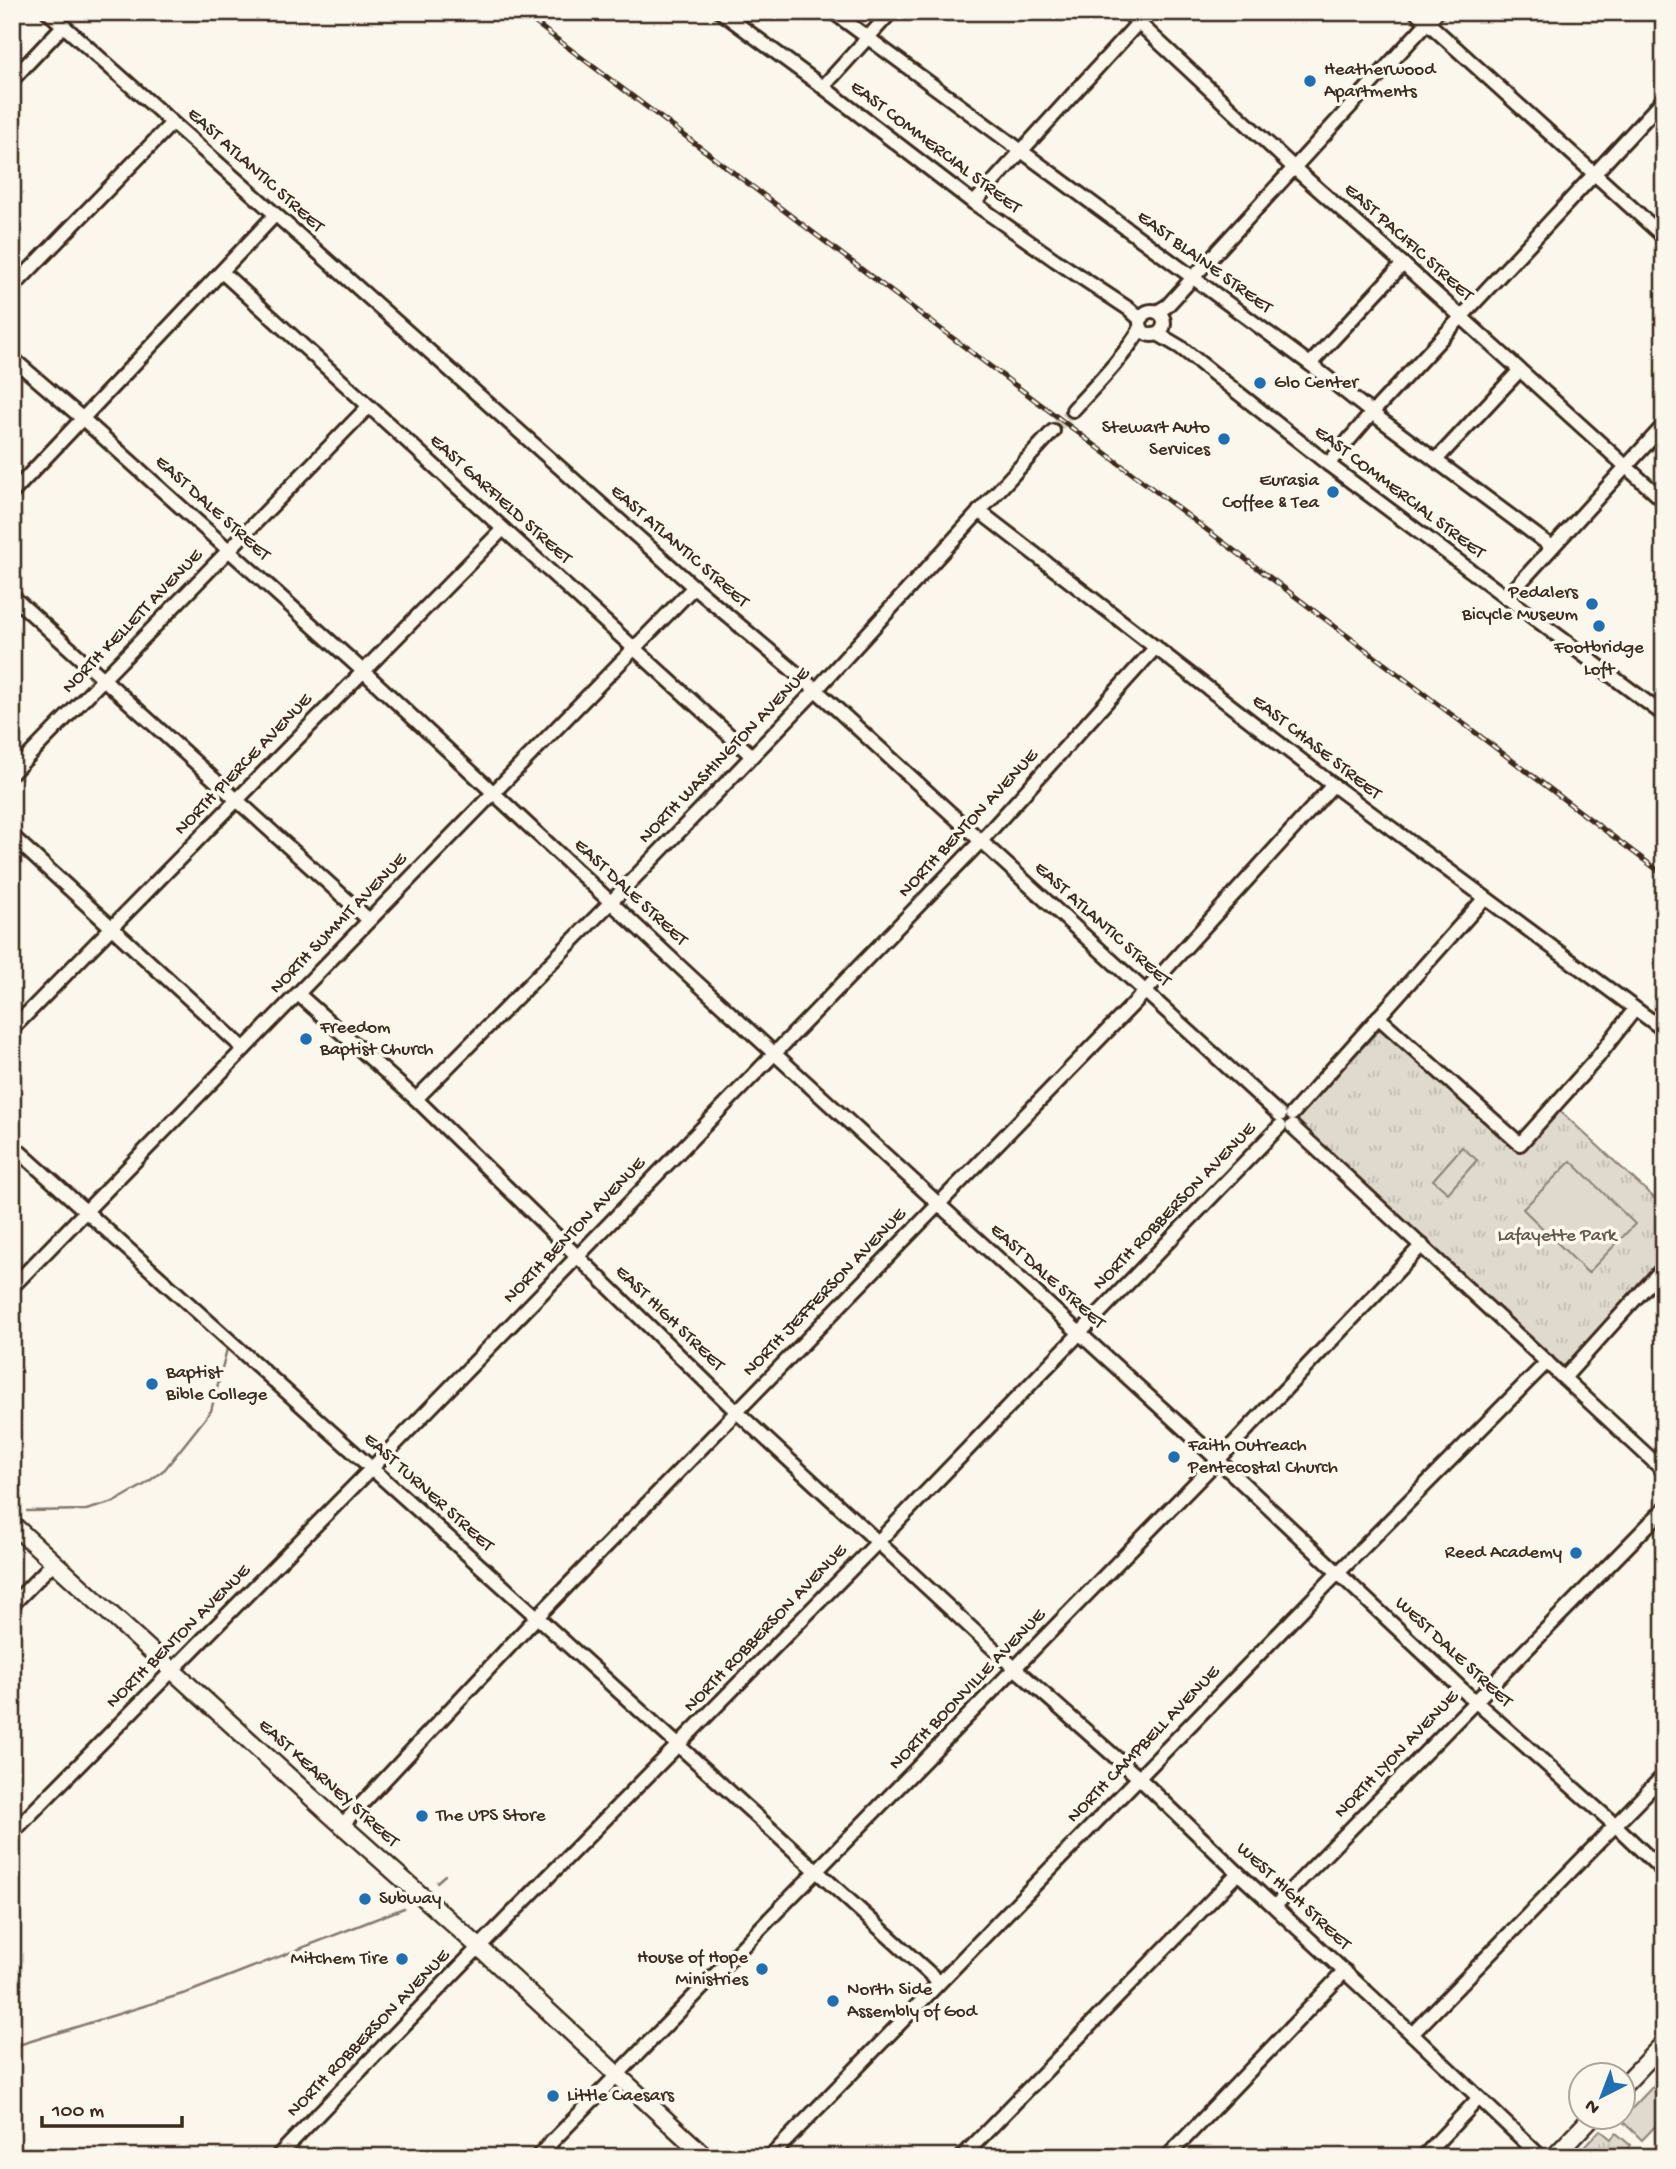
<svg xmlns="http://www.w3.org/2000/svg" width="1676" height="2169" viewBox="0 0 1676 2169" font-family="'Gochi Hand',sans-serif">
  <defs>
    <pattern id="park-tufts" width="24" height="20" patternUnits="userSpaceOnUse" patternTransform="scale(1.75)"><rect width="24" height="20" fill="#dfd9ce"/><path d="M3 7l-1-3M5 7V3M7 7l1-3M15 17l-1-3M17 17v-4M19 17l1-3" fill="none" stroke="#c0bab0"/></pattern>
  </defs>
  <rect width="100%" height="100%" fill="#fbf7ec"/>
  <filter id="ink" filterUnits="userSpaceOnUse"><feTurbulence type="fractalNoise" baseFrequency=".0143" numOctaves="2"/><feDisplacementMap in="SourceGraphic" scale="14" xChannelSelector="R" yChannelSelector="G"/><feConvolveMatrix kernelMatrix="1 2 1 2 8 2 1 2 1" color-interpolation-filters="sRGB"/></filter>
  <g filter="url(#ink)">
    <!-- park -->
    <g fill="url(#park-tufts)" stroke="#8d8276" stroke-width="2">
      <polygon points="1381,1028 1516,1149 1521,1151 1524,1149 1559,1110 1664,1207 1664,1257 1566,1365 1562,1365 1299,1123 1298,1117 1302,1111"/>
      <polygon points="1600,2130 1611,2139 1616,2133 1630,2145 1625,2152 1630,2157 1575,2157"/>
    </g>
    <!-- garden -->
    <g fill="#dfd9ce" stroke="#8d8276" stroke-width="2">
      <polygon points="1462,1147 1477,1160 1448,1193 1433,1180"/>
      <polygon points="1571,1161 1635,1224 1588,1273 1523,1209"/>
      <polygon points="1658,2081 1664,2087 1664,2117 1642,2140 1621,2120"/>
    </g>
    <g fill="none" stroke-linecap="round" stroke-linejoin="round">
      <!-- stream -->
      <g stroke="#85796d" stroke-width="2.5">
        <polyline points="27,1511 86,1510 114,1502 144,1485 165,1469 211,1411 228,1345"/>
        <polyline points="437,1882 445,1875"/>
        <polyline points="12,2047 189,1992 404,1908"/>
      </g>
      <!-- minor-tunnel -->
      <polyline stroke="#d5cec3" stroke-width="12" stroke-dasharray="12 6" stroke-linecap="butt" points="1053,431 1073,410"/>
      <!-- minor casing -->
      <g stroke="#3b2a1e" stroke-width="18">
        <g id="minor">
          <polyline points="48,12 694,587 816,690 1280,1115"/>
          <polyline points="721,12 823,87 974,203 1055,260 1129,309 1141,320"/>
          <polyline points="833,12 1310,364 1372,413 1552,547"/>
          <polyline points="1127,12 1293,167 1403,264 1664,501"/>
          <polyline points="1416,12 1664,237"/>
          <polyline points="12,80 63,26"/>
          <polyline points="823,87 891,12"/>
          <polyline points="974,203 1148,12"/>
          <polyline points="222,272 752,756"/>
          <polyline points="12,288 172,123"/>
          <circle cx="1152" cy="323" r="12"/>
          <polyline points="1157,312 1167,306 1437,12"/>
          <polyline points="1158,334 1180,347 1328,464 1664,715"/>
          <polyline points="12,358 83,419 363,671 693,979 1218,1460 1467,1694 1615,1825 1664,1872"/>
          <polyline points="1310,364 1403,264"/>
          <path d="M 1073,410 C 1097,384 1123,358 1141,328"/>
          <polyline points="1436,460 1519,371"/>
          <polyline points="1328,464 1372,413 1664,99"/>
          <polyline points="12,493 275,215"/>
          <polyline points="979,511 1333,785 1664,1030"/>
          <polyline points="12,596 369,920"/>
          <polyline points="1506,598 1664,425"/>
          <polyline points="12,773 368,407"/>
          <polyline points="12,836 244,1049"/>
          <polyline points="298,994 416,1099 737,1412 1009,1663 1139,1778 1238,1873 1412,2034 1541,2157"/>
          <polyline points="1378,1017 1520,1144 1597,1058 1635,1009"/>
          <polyline points="12,1029 503,529"/>
          <polyline points="416,1099 611,902 816,690 1053,431"/>
          <polyline points="1292,1114 1484,899"/>
          <polyline points="1292,1126 1664,1471"/>
          <polyline points="12,1145 537,1617 939,1982"/>
          <polyline points="12,1287 694,587"/>
          <polyline points="1564,1378 1664,1267"/>
          <polyline points="12,1605 54,1562"/>
          <polyline points="342,1825 537,1617 1146,991 1333,785"/>
          <polyline points="12,1833 372,1468 981,841 1156,647"/>
          <polyline points="1275,1906 1664,1509"/>
          <polyline points="1412,2034 1664,1775"/>
          <polyline points="277,2157 479,1947 872,1548 1280,1126"/>
          <polyline points="537,2157 1218,1460 1422,1245"/>
          <polyline points="770,2157 1332,1579 1547,1362"/>
          <polyline points="962,2157 1238,1873"/>
          <polyline points="1167,2157 1345,1971"/>
          <polyline points="1423,2157 1479,2098"/>
        </g>
      </g>
      <!-- major casing -->
      <g stroke="#3b2a1e" stroke-width="21">
        <g id="major">
          <polyline points="12,1524 333,1817 479,1947 706,2157"/>
          <polyline points="1624,2085 1664,2043"/>
          <polyline points="1554,2157 1593,2116"/>
        </g>
      </g>
      <!-- minor -->
      <use href="#minor" stroke="#fbf7ec" stroke-width="12"/>
      <!-- major -->
      <use href="#major" stroke="#fbf7ec" stroke-width="16"/>
      <!-- rail casing -->
      <g stroke="#3b2a1e" stroke-width="5">
        <polyline id="rail" points="521,12 1664,875"/>
      </g>
      <!-- rail -->
      <use href="#rail" stroke="#fbf7ec" stroke-width="2.5" stroke-dasharray="8" stroke-linecap="butt"/>
    </g>
  </g>
  <!-- markers -->
  <g fill="#1f6fb2" stroke="#fbf7ec" stroke-width="2.5">
    <circle cx="1310" cy="81" r="7"/>
    <circle cx="1260" cy="383" r="7"/>
    <circle cx="1224" cy="439" r="7"/>
    <circle cx="1333" cy="492" r="7"/>
    <circle cx="1592" cy="604" r="7"/>
    <circle cx="1599" cy="626" r="7"/>
    <circle cx="306" cy="1039" r="7"/>
    <circle cx="152" cy="1384" r="7"/>
    <circle cx="1174" cy="1457" r="7"/>
    <circle cx="1576" cy="1553" r="7"/>
    <circle cx="422" cy="1816" r="7"/>
    <circle cx="365" cy="1899" r="7"/>
    <circle cx="402" cy="1959" r="7"/>
    <circle cx="762" cy="1969" r="7"/>
    <circle cx="833" cy="2001" r="7"/>
    <circle cx="553" cy="2096" r="7"/>
  </g>
  <g text-anchor="middle" dominant-baseline="central" stroke-width="7" stroke-linejoin="round" paint-order="stroke">
    <!-- poi labels -->
    <g font-size="19" fill="#3b2a1e" stroke="#fbf7ec" text-anchor="start">
      <text x="1324" y="70">Heatherwood<tspan x="1324" dy="22">Apartments</tspan></text>
      <text x="1274" y="383">Glo Center</text>
      <text x="1210" y="428" text-anchor="end">Stewart Auto<tspan x="1210" dy="22">Services</tspan></text>
      <text x="1319" y="481" text-anchor="end">Eurasia<tspan x="1319" dy="22">Coffee &amp; Tea</tspan></text>
      <text x="1578" y="593" text-anchor="end">Pedalers<tspan x="1578" dy="22">Bicycle Museum</tspan></text>
      <text x="1599" y="648" text-anchor="middle">Footbridge<tspan x="1599" dy="22">Loft</tspan></text>
      <text x="320" y="1028">Freedom<tspan x="320" dy="22">Baptist Church</tspan></text>
      <text x="166" y="1373">Baptist<tspan x="166" dy="22">Bible College</tspan></text>
      <text x="1188" y="1446">Faith Outreach<tspan x="1188" dy="22">Pentecostal Church</tspan></text>
      <text x="1562" y="1553" text-anchor="end">Reed Academy</text>
      <text x="436" y="1816">The UPS Store</text>
      <text x="379" y="1899">Subway</text>
      <text x="748" y="1958" text-anchor="end">House of Hope<tspan x="748" dy="22">Ministries</tspan></text>
      <text x="388" y="1959" text-anchor="end">Mitchem Tire</text>
      <text x="847" y="1990">North Side<tspan x="847" dy="22">Assembly of God</tspan></text>
      <text x="567" y="2096">Little Caesars</text>
    </g>
    <!-- street labels -->
    <g font-size="19" fill="#3b2a1e" stroke="#fbf7ec">
      <text transform="translate(935 148) rotate(37)">EAST COMMERCIAL STREET</text>
      <text transform="translate(255 171) rotate(42)">EAST ATLANTIC STREET</text>
      <text transform="translate(1408 243) rotate(42)">EAST PACIFIC STREET</text>
      <text transform="translate(1204 263) rotate(36)">EAST BLAINE STREET</text>
      <text transform="translate(1399 493) rotate(37)">EAST COMMERCIAL STREET</text>
      <text transform="translate(500 500) rotate(42)">EAST GARFIELD STREET</text>
      <text transform="translate(212 509) rotate(42)">EAST DALE STREET</text>
      <text transform="translate(679 547) rotate(41)">EAST ATLANTIC STREET</text>
      <text transform="translate(133 622) rotate(-46)">NORTH KELLETT AVENUE</text>
      <text transform="translate(1316 748) rotate(38)">EAST CHASE STREET</text>
      <text transform="translate(725 756) rotate(-46)">NORTH WASHINGTON AVENUE</text>
      <text transform="translate(244 765) rotate(-46)">NORTH PIERCE AVENUE</text>
      <text transform="translate(969 824) rotate(-47)">NORTH BENTON AVENUE</text>
      <text transform="translate(630 893) rotate(43)">EAST DALE STREET</text>
      <text transform="translate(339 924) rotate(-46)">NORTH SUMMIT AVENUE</text>
      <text transform="translate(1102 925) rotate(42)">EAST ATLANTIC STREET</text>
      <text transform="translate(1175 1207) rotate(-46)">NORTH ROBBERSON AVENUE</text>
      <text transform="translate(575 1231) rotate(-46)">NORTH BENTON AVENUE</text>
      <text transform="translate(1047 1277) rotate(42)">EAST DALE STREET</text>
      <text transform="translate(825 1293) rotate(-46)">NORTH JEFFERSON AVENUE</text>
      <text transform="translate(669 1319) rotate(44)">EAST HIGH STREET</text>
      <text transform="translate(428 1493) rotate(42)">EAST TURNER STREET</text>
      <text transform="translate(766 1629) rotate(-46)">NORTH ROBBERSON AVENUE</text>
      <text transform="translate(179 1637) rotate(-45)">NORTH BENTON AVENUE</text>
      <text transform="translate(1453 1653) rotate(43)">WEST DALE STREET</text>
      <text transform="translate(968 1690) rotate(-46)">NORTH BOONVILLE AVENUE</text>
      <text transform="translate(1144 1745) rotate(-46)">NORTH CAMPBELL AVENUE</text>
      <text transform="translate(1397 1755) rotate(-46)">NORTH LYON AVENUE</text>
      <text transform="translate(328 1784) rotate(42)">EAST KEARNEY STREET</text>
      <text transform="translate(1293 1897) rotate(43)">WEST HIGH STREET</text>
      <text transform="translate(369 2034) rotate(-46)">NORTH ROBBERSON AVENUE</text>
    </g>
    <!-- park labels -->
    <g font-size="19" fill="#64564a" stroke="#fbf7ec">
      <text x="1557" y="1236">Lafayette Park</text>
    </g>
  </g>
  <!-- margin -->
  <rect width="1676" height="2169" fill="none" stroke="#fbf7ec" stroke-width="42"/>
  <rect x="21" y="21" width="1634" height="2127" fill="none" stroke="#3b2a1e" stroke-width="2.5" filter="url(#ink)"/>
  <!-- north arrow -->
  <g transform="translate(1602 2096) rotate(222)"><circle r="33" fill="#fbf7ec" stroke="#aea59a" stroke-width="2"/>
  <path d="M0-5L12 26L0 18L-12 26Z" fill="#1f6fb2"/>
  <text y="-10" font-size="19" font-weight="bold" text-anchor="middle" fill="#3b2a1e">N</text>
  </g>
  <!-- scale -->
  <path d="M42 2116v10h140v-10" fill="none" stroke="#3b2a1e" stroke-width="3.5"/>
  <text x="52" y="2116" font-size="21" fill="#3b2a1e" stroke="#fbf7ec" stroke-width="5" paint-order="stroke">100 m</text>
</svg>
